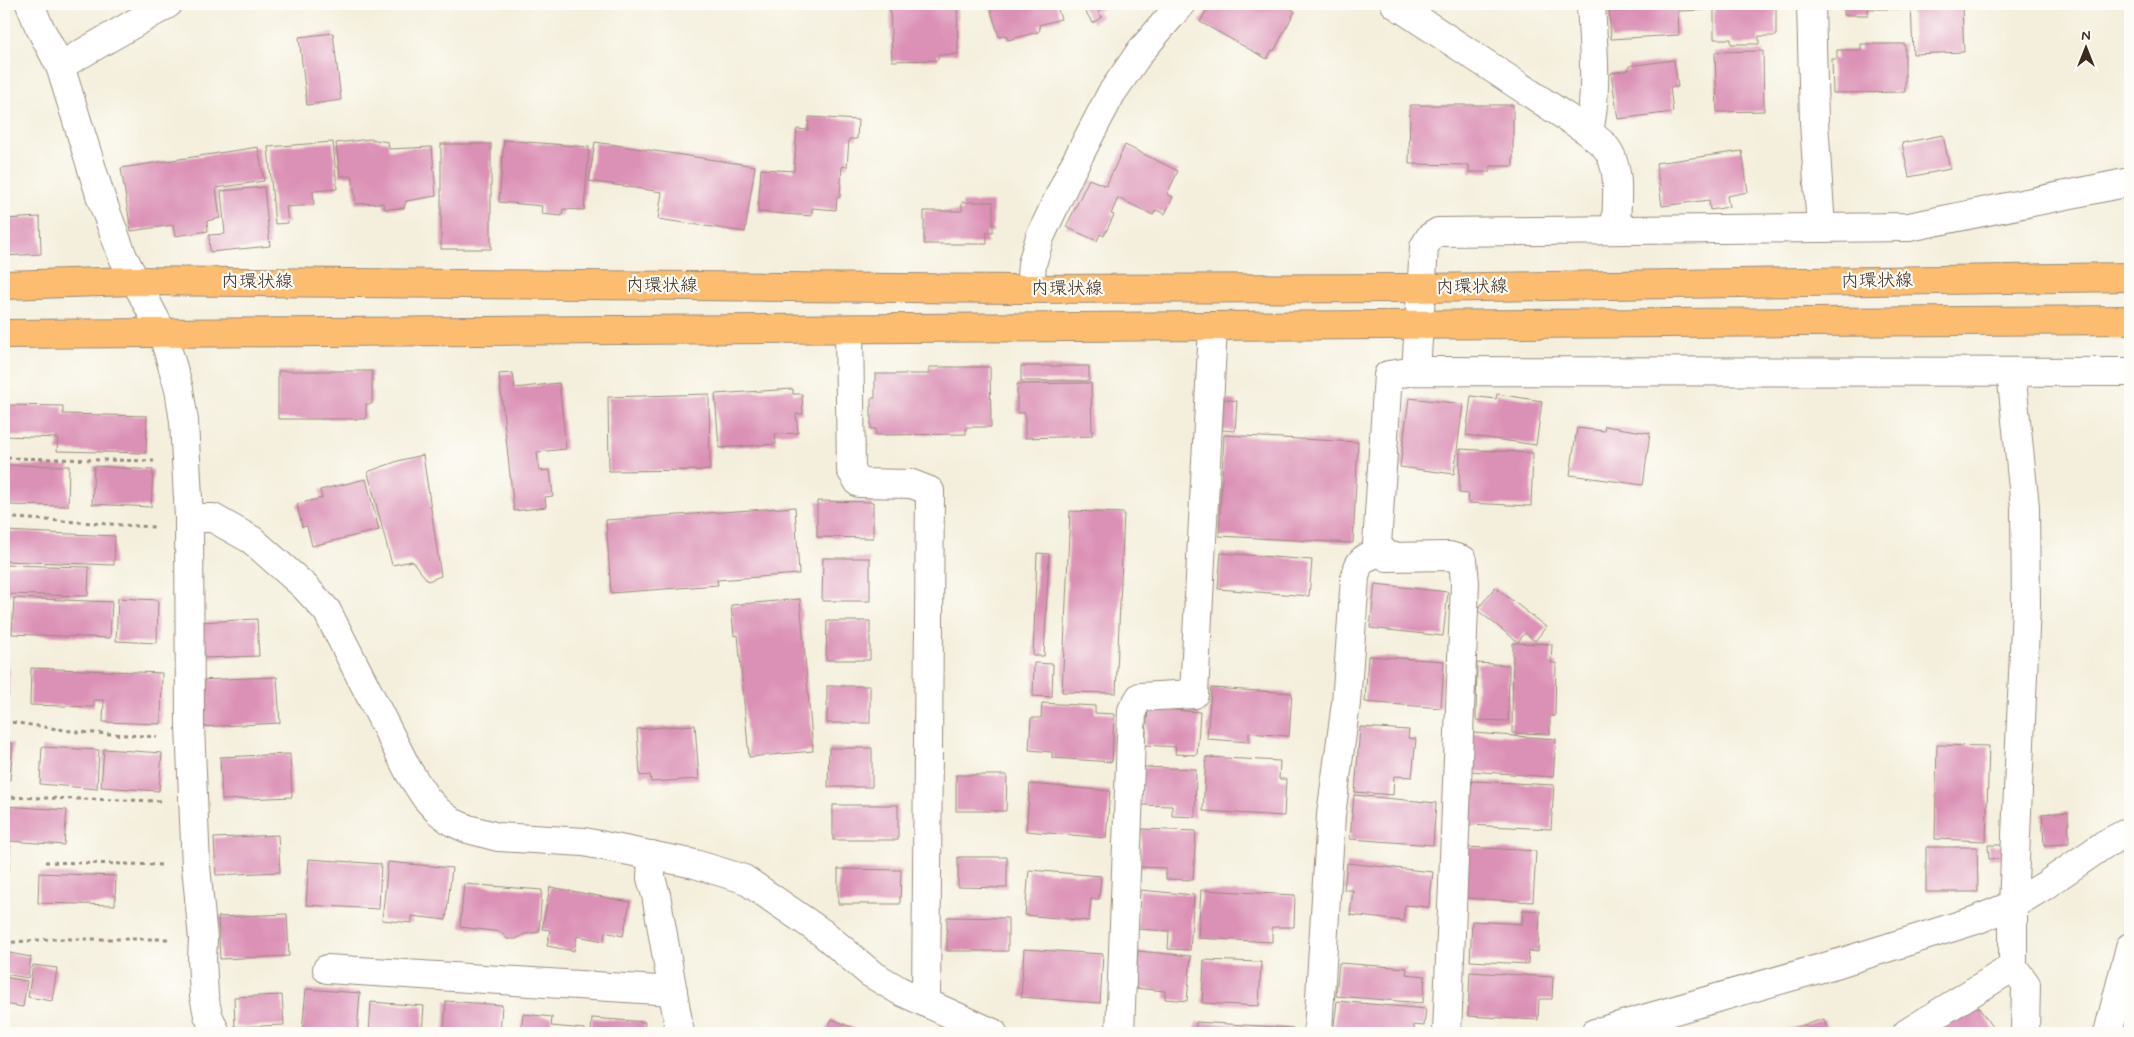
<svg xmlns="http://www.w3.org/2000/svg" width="2134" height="1037" viewBox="0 0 2134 1037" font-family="Mynerve,'Klee One',sans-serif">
  <rect width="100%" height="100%" fill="#fdfcf7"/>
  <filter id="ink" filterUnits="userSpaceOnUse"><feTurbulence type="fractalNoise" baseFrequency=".02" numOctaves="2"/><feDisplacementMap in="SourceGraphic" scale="10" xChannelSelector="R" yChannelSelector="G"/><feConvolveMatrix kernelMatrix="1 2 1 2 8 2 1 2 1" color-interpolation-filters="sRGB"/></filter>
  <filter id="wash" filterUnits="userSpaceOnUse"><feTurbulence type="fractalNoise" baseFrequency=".0096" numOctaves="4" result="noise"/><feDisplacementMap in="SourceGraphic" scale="20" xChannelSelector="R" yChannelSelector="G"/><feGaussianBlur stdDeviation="1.12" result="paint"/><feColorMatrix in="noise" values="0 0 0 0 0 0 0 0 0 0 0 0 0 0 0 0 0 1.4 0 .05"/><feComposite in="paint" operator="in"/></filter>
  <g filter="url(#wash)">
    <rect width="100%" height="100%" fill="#f4efdc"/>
    <g id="blocks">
      <!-- building -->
      <g fill="#db90b5">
        <polygon points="890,4 957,4 958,54 938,55 938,60 892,61"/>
        <polygon points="989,4 1056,4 1061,19 1039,25 1040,30 1038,32 1008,40 1006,35 999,37"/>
        <polygon points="1080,4 1110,4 1098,12 1102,17 1093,23"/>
        <polygon points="1210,4 1281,4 1295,11 1274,51 1272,50 1267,59 1200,22"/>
        <polygon points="1615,4 1703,4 1704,10 1678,11 1679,35 1611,39 1609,9 1615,8"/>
        <polygon points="1714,4 1776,4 1776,36 1759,36 1759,44 1731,44 1731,39 1714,39"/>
        <polygon points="1844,4 1903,4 1903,9 1868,9 1868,15 1844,15"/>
        <polygon points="1911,4 1930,4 1930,7 1962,6 1964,52 1913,54"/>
        <polygon points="333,33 341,100 307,105 299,37"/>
        <polygon points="1861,44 1905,44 1905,92 1833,93 1832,59 1837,59 1837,50 1861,50"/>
        <polygon points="1763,51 1764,111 1717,112 1715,52"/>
        <polygon points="1674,60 1678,87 1670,87 1673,112 1618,119 1611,73 1629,70 1629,66"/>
        <polygon points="1410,105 1513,105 1513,166 1490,166 1490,172 1469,172 1469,165 1409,164"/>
        <polygon points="809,117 858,120 857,139 849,139 847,167 842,166 840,197 837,197 836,210 812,208 812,216 758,212 761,169 794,171 797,129 808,130"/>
        <polygon points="1943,135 1950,169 1909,177 1902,143"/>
        <polygon points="370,139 388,142 389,149 432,147 436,196 406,201 404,208 385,209 383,203 356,204 352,176 340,176 336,143"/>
        <polygon points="504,140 589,147 584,210 563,209 562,216 541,214 542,206 499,202"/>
        <polygon points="333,142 337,189 313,191 314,205 286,207 288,223 275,224 268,147"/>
        <polygon points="595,142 755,166 745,232 658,219 662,192 589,181"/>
        <rect x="441" y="144" width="50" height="105"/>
        <polygon points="1125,145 1178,171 1167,194 1173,197 1165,214 1156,210 1153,215 1118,198 1111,214 1114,215 1104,236 1100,234 1097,241 1066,227 1089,179 1106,186"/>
        <polygon points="258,147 264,181 216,188 220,218 207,221 208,231 175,236 173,225 131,231 121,168"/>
        <polygon points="1742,151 1748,192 1727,196 1729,207 1710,210 1709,200 1662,206 1656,163"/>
        <polygon points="264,187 270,246 210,252 209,235 225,234 221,191"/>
        <polygon points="962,202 993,202 993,232 987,232 987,244 924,244 924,211 962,211"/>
        <polygon points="40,217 41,254 4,256 4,219"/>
        <rect x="1021" y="366" width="68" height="15"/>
        <polygon points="929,367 990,367 991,427 966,427 966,434 876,435 876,429 871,429 871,398 875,398 875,374 929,374"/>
        <polygon points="278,371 372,371 372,404 366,404 366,419 278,419"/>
        <polygon points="513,373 515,388 559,383 566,449 537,452 539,471 550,470 553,496 545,497 546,507 514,511 499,374"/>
        <polygon points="1091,383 1092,436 1025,438 1025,413 1017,413 1017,384"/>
        <polygon points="793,389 793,394 802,394 803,414 796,414 798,433 775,434 776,444 719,448 715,394"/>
        <polygon points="709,394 710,470 609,471 608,397"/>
        <polygon points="1497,394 1542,401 1536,445 1466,435 1471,396 1496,399"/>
        <polygon points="1409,398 1463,404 1454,474 1400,467"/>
        <polygon points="1224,399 1237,401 1235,431 1222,430"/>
        <polygon points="4,405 63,406 63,414 147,416 146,453 57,451 58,438 4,436"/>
        <polygon points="1605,426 1650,433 1643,485 1570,475 1577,428 1604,431"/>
        <polygon points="1224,435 1358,442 1353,543 1219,536"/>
        <polygon points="1460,449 1533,453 1531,506 1468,503 1469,494 1459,493"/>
        <polygon points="423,455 441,576 428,581 412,561 392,565 368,473 370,471 401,460"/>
        <polygon points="4,465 69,466 68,506 4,505"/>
        <polygon points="94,466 153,470 151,507 92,504"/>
        <polygon points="366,479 379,530 312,546 307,526 302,527 297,504 322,498 320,490"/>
        <polygon points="817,501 873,502 873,538 817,537"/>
        <polygon points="795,507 799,574 717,580 718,585 611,593 606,520"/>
        <polygon points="1070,511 1124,513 1116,693 1062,692"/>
        <polygon points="4,531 115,536 114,565 4,561"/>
        <polygon points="1037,553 1049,554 1044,656 1033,656"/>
        <polygon points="1221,553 1312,560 1309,596 1218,589"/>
        <polygon points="823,558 870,558 870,601 822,601"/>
        <polygon points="4,565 89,567 88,596 4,594"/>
        <polygon points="1375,584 1448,592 1443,636 1370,628"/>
        <polygon points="1495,587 1546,627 1535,641 1525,633 1518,642 1477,610"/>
        <polygon points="4,598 7,598 5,623 4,623"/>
        <polygon points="14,598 112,602 110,638 12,634"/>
        <polygon points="118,598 158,600 157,643 116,641"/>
        <polygon points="800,599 813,751 749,757 738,635 734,636 731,605"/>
        <polygon points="257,619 259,656 202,658 200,622"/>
        <polygon points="827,621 870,621 870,660 826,660"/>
        <polygon points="1513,643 1552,644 1551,663 1556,663 1555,716 1550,716 1550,734 1512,733"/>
        <polygon points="1368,656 1444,661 1441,708 1365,702"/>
        <polygon points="1034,663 1053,664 1052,697 1033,696"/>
        <polygon points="1477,663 1509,665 1508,721 1476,720"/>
        <polygon points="4,668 9,668 8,697 4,697"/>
        <polygon points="31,668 162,673 161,724 103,722 104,700 94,700 94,707 30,705"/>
        <polygon points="277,677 280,723 199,727 197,680"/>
        <rect x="827" y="686" width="43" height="37"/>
        <polygon points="1211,688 1292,693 1289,736 1249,733 1249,742 1207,739"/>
        <polygon points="1042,703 1095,706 1095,713 1114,714 1112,762 1052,758 1052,752 1029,750 1031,718 1041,718"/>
        <polygon points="1148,708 1200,712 1197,755 1175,754 1176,747 1145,745"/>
        <polygon points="695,725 699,779 651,782 650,775 640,776 637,729"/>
        <polygon points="1360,727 1409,730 1408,738 1416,739 1412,777 1394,776 1393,795 1355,792"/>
        <polygon points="1473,733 1556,739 1553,777 1470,771"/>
        <polygon points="4,743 13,743 10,780 4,779"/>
        <polygon points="1937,745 1989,746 1986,841 1935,839"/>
        <polygon points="42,747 99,750 97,789 40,784"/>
        <polygon points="829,748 872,748 872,787 828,787"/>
        <polygon points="104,749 162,753 159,791 101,787"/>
        <polygon points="290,754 292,797 222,800 220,757"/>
        <polygon points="1206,757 1280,761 1279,779 1286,779 1284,816 1203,811"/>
        <polygon points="1143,767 1196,769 1195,817 1172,816 1172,806 1142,805"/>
        <polygon points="956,775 1007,775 1006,811 956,811"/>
        <polygon points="1471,781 1554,785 1551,829 1468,825"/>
        <polygon points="1030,784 1110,791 1106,838 1026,831"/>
        <polygon points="1354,795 1436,803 1433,845 1350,839"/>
        <rect x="833" y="805" width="65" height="35"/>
        <polygon points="4,806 67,810 64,845 10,841 9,871 4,871"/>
        <polygon points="2068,812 2069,844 2044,845 2042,814"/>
        <polygon points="1142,829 1196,831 1193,880 1166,879 1166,868 1140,867"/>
        <polygon points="278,835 280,872 216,875 214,838"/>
        <polygon points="1988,845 2006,845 2007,858 1989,859"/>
        <polygon points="1467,847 1536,851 1533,902 1464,898"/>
        <polygon points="1926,847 1977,847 1978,892 1926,892"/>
        <polygon points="958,857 1007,857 1007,888 958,887"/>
        <polygon points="309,859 381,864 379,909 306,905"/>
        <polygon points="388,862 452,868 446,920 412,916 412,923 382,920"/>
        <polygon points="1347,863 1433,872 1429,907 1405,905 1403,921 1350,915 1353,890 1344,890"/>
        <polygon points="838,869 901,870 900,904 838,904"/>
        <polygon points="1029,870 1101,876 1099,899 1091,899 1089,921 1025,915"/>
        <polygon points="39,873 116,876 115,905 38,903"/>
        <polygon points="464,884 542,890 539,932 525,934 516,939 507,939 501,932 460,927"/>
        <polygon points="550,887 630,902 623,936 605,932 604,941 577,936 574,951 547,946 550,930 542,929"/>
        <polygon points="1140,890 1194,895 1190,950 1168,949 1169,931 1137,929"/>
        <polygon points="1201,890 1295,895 1294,927 1272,927 1272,942 1198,938"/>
        <polygon points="1523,910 1540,911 1538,952 1529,951 1528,964 1470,961 1472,921 1522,924"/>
        <polygon points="287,914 289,956 220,959 218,917"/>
        <polygon points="947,917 1008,918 1008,951 947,951"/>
        <polygon points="1024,949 1103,954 1100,1003 1021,997"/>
        <polygon points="1138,951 1191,956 1187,1001 1165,999 1165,991 1135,988"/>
        <polygon points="4,952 31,957 28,978 4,974"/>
        <polygon points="1204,960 1261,962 1259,1006 1202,1003"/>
        <polygon points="1339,963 1407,968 1406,974 1425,976 1423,1003 1336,996"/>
        <polygon points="33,965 57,968 52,1001 28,997"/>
        <polygon points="1470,972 1553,977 1552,999 1539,999 1538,1020 1468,1016"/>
        <polygon points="4,977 27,981 23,1007 4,1004"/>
        <polygon points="306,989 360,993 357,1033 302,1033"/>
        <polygon points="282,995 284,1025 235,1027 234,997"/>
        <polygon points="446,1001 502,1005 500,1033 444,1033"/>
        <polygon points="1337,1001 1426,1009 1424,1026 1414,1025 1414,1033 1333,1033"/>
        <polygon points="371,1002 424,1006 422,1033 369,1033"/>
        <polygon points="1977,1005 1996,1033 1945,1033 1941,1028"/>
        <polygon points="523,1014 552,1017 551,1026 585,1029 585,1033 521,1033"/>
        <polygon points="592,1018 645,1022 644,1033 591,1033"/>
        <polygon points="832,1019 865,1033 825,1033"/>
        <polygon points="1824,1019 1828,1033 1776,1033"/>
        <polygon points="1196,1022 1293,1028 1293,1033 1195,1033"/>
      </g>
    </g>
  </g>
  <g filter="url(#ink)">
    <use href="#blocks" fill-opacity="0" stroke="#988c7d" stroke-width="1"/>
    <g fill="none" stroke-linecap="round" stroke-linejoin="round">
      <!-- minor casing -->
      <g stroke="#988c7d" stroke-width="30">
        <g id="minor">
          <polyline points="30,4 38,24 60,66 101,198 123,257 163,334 179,389 184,421 189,518 190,726 196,866 203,939 202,959 204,996 208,1015 216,1033"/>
          <path d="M 1395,4 L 1589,132 C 1594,137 1599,141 1604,145 C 1623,166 1616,203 1616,229"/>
          <polyline points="1811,4 1814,122 1821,228"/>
          <polyline points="60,66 168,4"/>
          <path d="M 1589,132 C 1598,89 1593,47 1591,4"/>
          <polyline points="1030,289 1032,264 1040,237 1072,169 1111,94 1140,52 1181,4"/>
          <polyline points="849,329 851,470 859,483 912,484 930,491 926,1003"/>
          <polyline points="1416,371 1424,247 1430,237 1438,232 1909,227 2130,182"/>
          <polyline points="189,518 213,518 252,540 304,586 327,611 409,772 426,798 438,811 452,822 468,829 498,837 584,842 695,864 744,879 824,934 870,973 900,991 993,1033"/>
          <polyline points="652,855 651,878 656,895 680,1033"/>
          <polyline points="2013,967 2026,984 2025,1033"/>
          <polyline points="327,969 673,991"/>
          <path d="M 1318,1030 L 1331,815 L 1346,703 L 1355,578 C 1358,559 1365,557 1383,551"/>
          <polyline points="1120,1033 1132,710 1140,697 1194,694 1213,327"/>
          <polyline points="1447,1033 1465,583 1463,560 1449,556 1387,557 1377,545 1388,375 1416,371 2130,372"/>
          <polyline points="1595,1033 1839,963 1976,920 2013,905 2044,886 2105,844 2130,831"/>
          <polyline points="1907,1033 2013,967 2013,905 2026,605 2025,507 2011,372"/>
          <polyline points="2108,1033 2130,947"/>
        </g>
      </g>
      <!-- major casing -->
      <g stroke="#988c7d" stroke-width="30">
        <g id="major">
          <polyline points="4,285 134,281 1014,289 1421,288 2130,277"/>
          <polyline points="4,334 2130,320"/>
        </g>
      </g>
      <!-- path -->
      <g stroke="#988c7d" stroke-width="3" stroke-dasharray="4 4" stroke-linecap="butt">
        <polyline points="7,458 154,461"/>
        <polyline points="14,518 155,527"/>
        <polyline points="4,721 78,732 157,737"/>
        <polyline points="4,797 161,801"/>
        <polyline points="45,862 162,865"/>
        <polyline points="4,943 50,939 170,939"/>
      </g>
      <!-- minor -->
      <use href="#minor" stroke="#fff" stroke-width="28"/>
      <!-- major -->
      <use href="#major" stroke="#fcbd6f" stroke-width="28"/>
    </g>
  </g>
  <g text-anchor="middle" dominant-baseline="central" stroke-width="4.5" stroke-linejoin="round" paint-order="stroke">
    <!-- street labels -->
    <g font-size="18" fill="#3b2a1e" stroke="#fdfcf7">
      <text transform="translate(1877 281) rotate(-1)">内環状線</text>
      <text x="257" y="282">内環状線</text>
      <text x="662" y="286">内環状線</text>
      <text transform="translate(1472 287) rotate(-1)">内環状線</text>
      <text x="1067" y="289">内環状線</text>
    </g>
  </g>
  <!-- margin -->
  <rect width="2134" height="1037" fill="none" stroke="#fdfcf7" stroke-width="20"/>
  <!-- north arrow -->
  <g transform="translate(2086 48)" stroke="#fdfcf7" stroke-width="4" paint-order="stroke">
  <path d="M0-4L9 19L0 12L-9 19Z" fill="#3b2a1e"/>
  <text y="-8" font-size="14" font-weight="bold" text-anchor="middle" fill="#3b2a1e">N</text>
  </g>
</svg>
